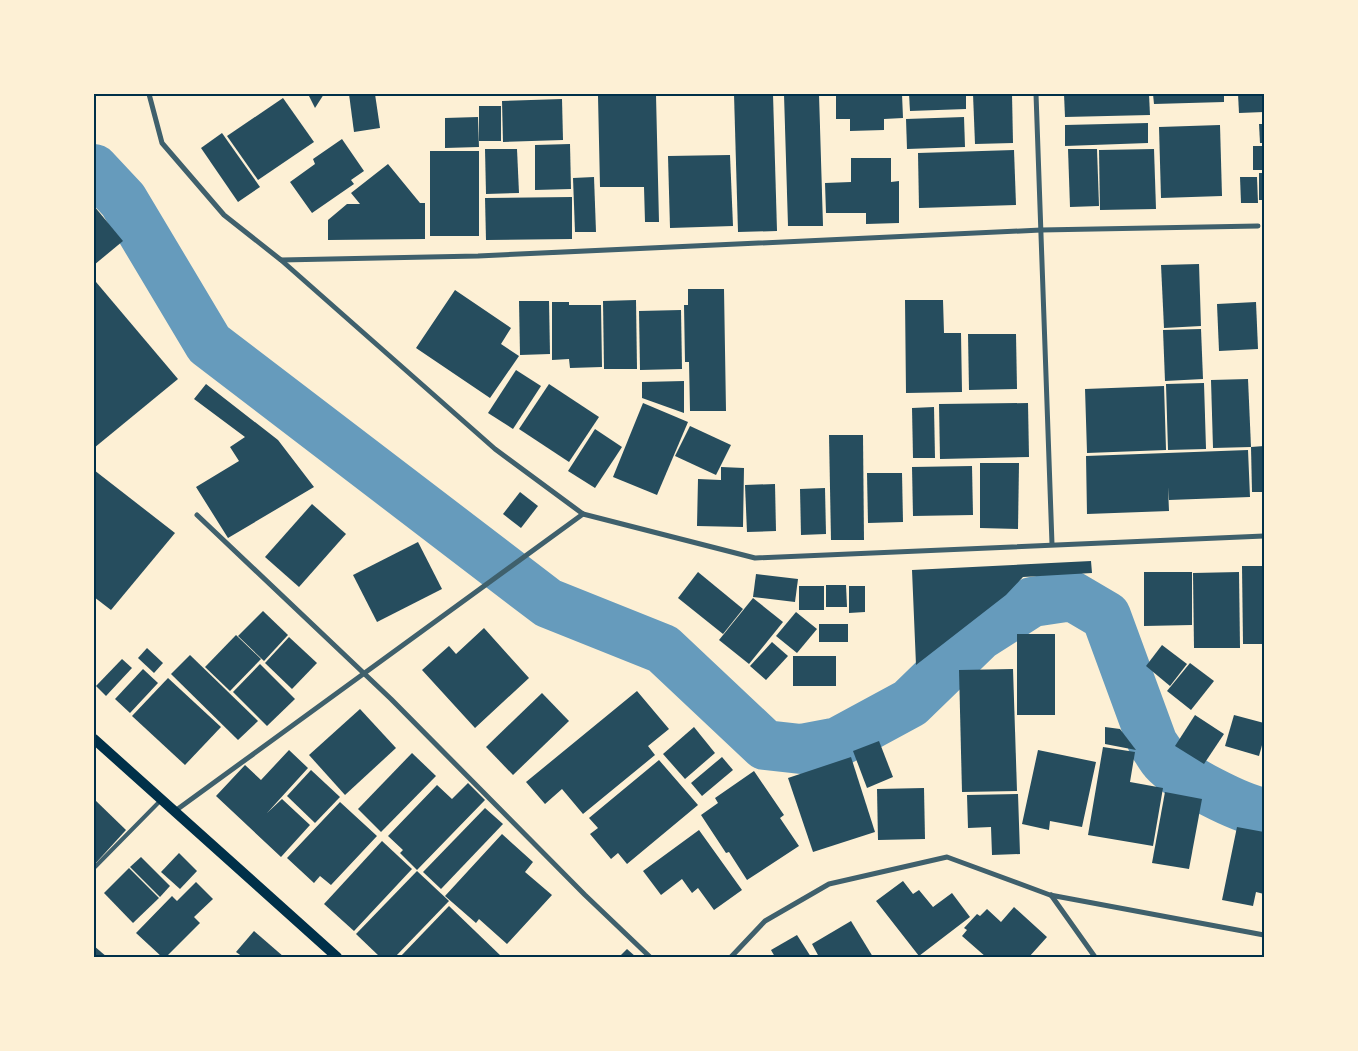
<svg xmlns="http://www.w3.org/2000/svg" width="1358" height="1051" viewBox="0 0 1358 1051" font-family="'Fira Sans',sans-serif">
  <rect width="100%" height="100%" fill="#fdf0d5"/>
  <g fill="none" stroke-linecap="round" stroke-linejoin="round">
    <!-- river -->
    <path stroke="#669bbc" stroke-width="50" d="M 94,169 L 123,200 L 209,344 L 548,603 L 663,649 L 765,745 L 801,749 L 838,742 L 910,703 L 979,636 L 1032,602 L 1072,596 L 1106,616 L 1153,744 C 1157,749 1160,755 1164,760 C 1181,779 1239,808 1264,813"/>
  </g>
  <!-- building -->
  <g fill="#264d5e">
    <polygon points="308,94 324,94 315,108"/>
    <polygon points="349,94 375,94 380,128 354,132"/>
    <polygon points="734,94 773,94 777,231 738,232"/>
    <polygon points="784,94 819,94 823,226 788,226"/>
    <polygon points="836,94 902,94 903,118 884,119 884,130 850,131 850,119 836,119"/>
    <polygon points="909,94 966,94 966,109 910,111"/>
    <polygon points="973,94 1012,94 1013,143 975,144"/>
    <polygon points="1064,94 1149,94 1150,115 1065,117"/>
    <polygon points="1153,94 1224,94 1224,102 1154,104"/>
    <polygon points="1238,94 1264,94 1264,112 1239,113"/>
    <polygon points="656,95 659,222 645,222 644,187 600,187 598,96"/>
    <polygon points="283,98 314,142 258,180 227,136"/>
    <polygon points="562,99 563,140 503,142 502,101"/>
    <rect x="479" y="106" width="22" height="35"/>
    <polygon points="478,117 479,147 445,148 445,118"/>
    <polygon points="964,117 965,147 907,149 906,119"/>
    <polygon points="1148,123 1148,143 1065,146 1065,125"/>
    <polygon points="1259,124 1264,124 1264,143 1260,143"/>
    <polygon points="1220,125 1222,196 1161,198 1159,127"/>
    <polygon points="222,133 260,187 238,202 201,148"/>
    <polygon points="342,139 364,171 351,180 354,184 312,213 290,182 315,164 313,159"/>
    <polygon points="570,144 571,189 535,190 535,145"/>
    <rect x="1253" y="146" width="11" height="24"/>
    <polygon points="485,149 517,149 519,193 486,194"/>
    <polygon points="1068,149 1097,149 1099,206 1070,207"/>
    <polygon points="1154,149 1156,209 1100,210 1099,150"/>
    <polygon points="1014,150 1016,205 919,208 918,153"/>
    <rect x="430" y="151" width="49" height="85"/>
    <polygon points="730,155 733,226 670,228 668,156"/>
    <polygon points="851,158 891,158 891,182 899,181 899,223 866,224 866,213 826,213 825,183 851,182"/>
    <polygon points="388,164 420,203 425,203 425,239 328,240 328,220 347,204 360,204 351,193"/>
    <rect x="1259" y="173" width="5" height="27"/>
    <polygon points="594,177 596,232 575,232 573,178"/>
    <polygon points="1240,177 1257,177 1258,203 1241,203"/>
    <polygon points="572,197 572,239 486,240 485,198"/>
    <polygon points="94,206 123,241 94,265"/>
    <polygon points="1199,264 1201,326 1164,328 1161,265"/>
    <polygon points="96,282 178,379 94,448 94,284"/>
    <polygon points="688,289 724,289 726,411 690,411 689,362 685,362 684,305 688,305"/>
    <polygon points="455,290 511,328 501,344 519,356 490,398 416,348"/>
    <polygon points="636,300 637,369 604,369 603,301"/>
    <polygon points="905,300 943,300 944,333 961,333 962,392 906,393"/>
    <polygon points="519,301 549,301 550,354 520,355"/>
    <polygon points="552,302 569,302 569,305 601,305 602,367 570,368 569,359 552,360"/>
    <polygon points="1256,302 1258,349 1219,351 1217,304"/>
    <polygon points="681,310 682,369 640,370 639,311"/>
    <polygon points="1201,329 1203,379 1165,381 1163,330"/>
    <polygon points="968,334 1016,334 1017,389 969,390"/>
    <polygon points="516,370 541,386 513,429 488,413"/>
    <polygon points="1248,379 1251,447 1213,448 1211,380"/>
    <polygon points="684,381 684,413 642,398 642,382"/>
    <polygon points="1204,383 1206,449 1168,450 1166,384"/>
    <polygon points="206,384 278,440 314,487 228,538 196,487 239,461 230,447 245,437 194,399"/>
    <polygon points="549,384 599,417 569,462 519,429"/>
    <polygon points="1164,386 1166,450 1087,453 1085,389"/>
    <polygon points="643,403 688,422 657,495 613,477"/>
    <polygon points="1028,403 1029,457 940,459 939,404"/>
    <polygon points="934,407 935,458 913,458 912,408"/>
    <polygon points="690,426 731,445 716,475 675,456"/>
    <polygon points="595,429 622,447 595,488 568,471"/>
    <polygon points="829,435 863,435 864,540 831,540"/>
    <polygon points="1264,446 1264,492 1252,492 1251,447"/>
    <polygon points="1248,450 1250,497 1169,500 1168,487 1169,511 1087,514 1086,456"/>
    <polygon points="980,463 1019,463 1018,529 980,528"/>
    <polygon points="972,466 973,515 913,516 912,467"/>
    <polygon points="721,467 744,468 743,527 697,526 698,479 721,480"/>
    <polygon points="94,470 175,533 111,610 94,597"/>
    <polygon points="867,473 902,473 903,522 868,523"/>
    <polygon points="775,484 776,531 747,532 745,485"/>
    <polygon points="825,488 826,534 801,535 800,489"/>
    <polygon points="520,492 538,506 521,528 503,514"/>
    <polygon points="312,504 346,534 299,587 265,557"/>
    <polygon points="418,542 442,589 377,622 353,575"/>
    <polygon points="1091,561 1092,573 1023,577 1006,595 916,665 912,570"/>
    <polygon points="1242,566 1264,566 1264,644 1243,644"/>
    <polygon points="698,572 743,609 723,634 678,598"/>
    <polygon points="1144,572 1192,572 1192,625 1144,626"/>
    <polygon points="1239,572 1240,648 1194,648 1193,573"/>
    <polygon points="756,574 798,579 795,602 753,597"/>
    <polygon points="826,585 846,585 847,607 826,607"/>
    <rect x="799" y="586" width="25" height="24"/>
    <polygon points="849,586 865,586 865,612 849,613"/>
    <polygon points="753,598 783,622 749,664 719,640"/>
    <polygon points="263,611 288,635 264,661 238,636"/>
    <polygon points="796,612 817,629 797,653 776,636"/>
    <rect x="819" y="624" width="29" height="18"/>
    <polygon points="484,628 529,678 475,728 422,670 449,646 456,654"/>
    <rect x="1017" y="634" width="38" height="81"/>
    <polygon points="236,635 261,659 230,691 205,667"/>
    <polygon points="289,637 317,663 292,689 265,663"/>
    <polygon points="772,642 788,656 766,680 750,666"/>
    <polygon points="1162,645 1187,664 1170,686 1146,666"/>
    <polygon points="147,648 163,663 154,673 138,658"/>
    <polygon points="190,655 258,721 238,740 171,674"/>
    <rect x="793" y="656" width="43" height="30"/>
    <polygon points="122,659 132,668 106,696 96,686"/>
    <polygon points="1190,663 1214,681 1191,710 1167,691"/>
    <polygon points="260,664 295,699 267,726 233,692"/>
    <polygon points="143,669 158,683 130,713 115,699"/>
    <polygon points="1013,669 1017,791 962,792 959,670"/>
    <polygon points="168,678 221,727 185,765 132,716"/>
    <polygon points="637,691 669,729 648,746 655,755 583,814 562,789 545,804 526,782"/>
    <polygon points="542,693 569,721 513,775 486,747"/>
    <polygon points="360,709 396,748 345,795 309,755"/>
    <polygon points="1195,715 1224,734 1204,764 1175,746"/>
    <polygon points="1234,715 1264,723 1264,738 1259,756 1225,746"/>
    <polygon points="694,727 715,753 685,779 663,754"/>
    <polygon points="1105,727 1120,729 1136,750 1105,744"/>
    <polygon points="879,741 893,777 867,788 853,751"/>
    <polygon points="1103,747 1135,752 1130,782 1163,788 1153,846 1088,835"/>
    <polygon points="289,750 308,768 267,813 282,799 310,825 281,857 216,796 245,765 261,780"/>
    <polygon points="1038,750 1096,762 1082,827 1050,821 1049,830 1022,824"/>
    <polygon points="412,753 436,776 381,832 358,809"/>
    <polygon points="722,757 733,770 702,796 691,783"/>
    <polygon points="851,757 875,832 813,852 788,778"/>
    <polygon points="659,760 698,805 627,864 618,853 611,859 590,834 598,828 589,818"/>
    <polygon points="311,770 340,797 315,823 287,796"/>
    <polygon points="754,771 784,815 780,818 799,846 747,880 729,852 726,853 701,815 718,803 715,798"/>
    <polygon points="468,783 485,800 417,870 400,853 403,850 388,836 437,785 452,799"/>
    <polygon points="924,788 925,839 878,840 877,789"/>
    <polygon points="1165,792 1202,799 1189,869 1152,863"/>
    <polygon points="1018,794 1020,854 992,855 991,827 968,828 967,795"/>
    <polygon points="94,799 126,830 94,865"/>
    <polygon points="340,802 377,836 331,885 320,876 314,883 287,858"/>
    <polygon points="485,808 503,824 441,889 423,872"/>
    <polygon points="1237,827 1264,832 1264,894 1256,892 1253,906 1222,900"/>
    <polygon points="699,830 742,890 714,910 698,888 692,893 682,879 661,895 643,871"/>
    <polygon points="502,834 533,862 525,872 552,895 507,944 479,919 476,923 445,896"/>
    <polygon points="382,841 412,869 354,931 324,904"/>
    <polygon points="179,853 197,871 180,889 161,872"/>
    <polygon points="141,857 170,886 160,897 130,867"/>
    <polygon points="129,868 159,898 133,923 104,893"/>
    <polygon points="417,871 449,901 395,957 380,957 356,934"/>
    <polygon points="903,881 913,894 919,890 933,907 952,893 970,917 919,956 876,901"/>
    <polygon points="196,882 213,899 194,917 200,923 166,957 162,957 136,933 172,896 177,901"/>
    <polygon points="449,906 502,957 400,957"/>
    <polygon points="1014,907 1047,937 1029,957 986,957 962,936 967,930 964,928 977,914 980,916 987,909 1001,922"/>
    <polygon points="851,921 873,957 819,957 812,944"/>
    <polygon points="254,931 284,957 243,957 236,952"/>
    <polygon points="797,935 811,957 775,957 771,950"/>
    <polygon points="94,946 107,957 94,957"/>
    <polygon points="627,949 636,957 619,957"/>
  </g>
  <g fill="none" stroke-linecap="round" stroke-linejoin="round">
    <!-- service -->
    <polyline stroke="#3f606c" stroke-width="4" points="94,868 161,800"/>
    <!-- minor -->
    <g stroke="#3f606c" stroke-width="5">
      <polyline points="149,94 162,143 224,215 281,260 495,449 583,514 755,558 1264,536"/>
      <polyline points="1036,94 1052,544"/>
      <polyline points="281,260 478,256 1041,230 1258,226"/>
      <polyline points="197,515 391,699 585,895 650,957"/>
      <polyline points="175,811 583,514"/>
      <polyline points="1051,895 1095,957"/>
      <polyline points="731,957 765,921 829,884 947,857 1050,895 1264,935"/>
    </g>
    <!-- secondary -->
    <polyline stroke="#003049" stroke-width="10" points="94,739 337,957"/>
  </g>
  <!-- border -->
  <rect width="1358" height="1051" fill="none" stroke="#fdf0d5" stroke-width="190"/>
  <rect x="95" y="95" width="1168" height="861" fill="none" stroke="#003049" stroke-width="2"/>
</svg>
